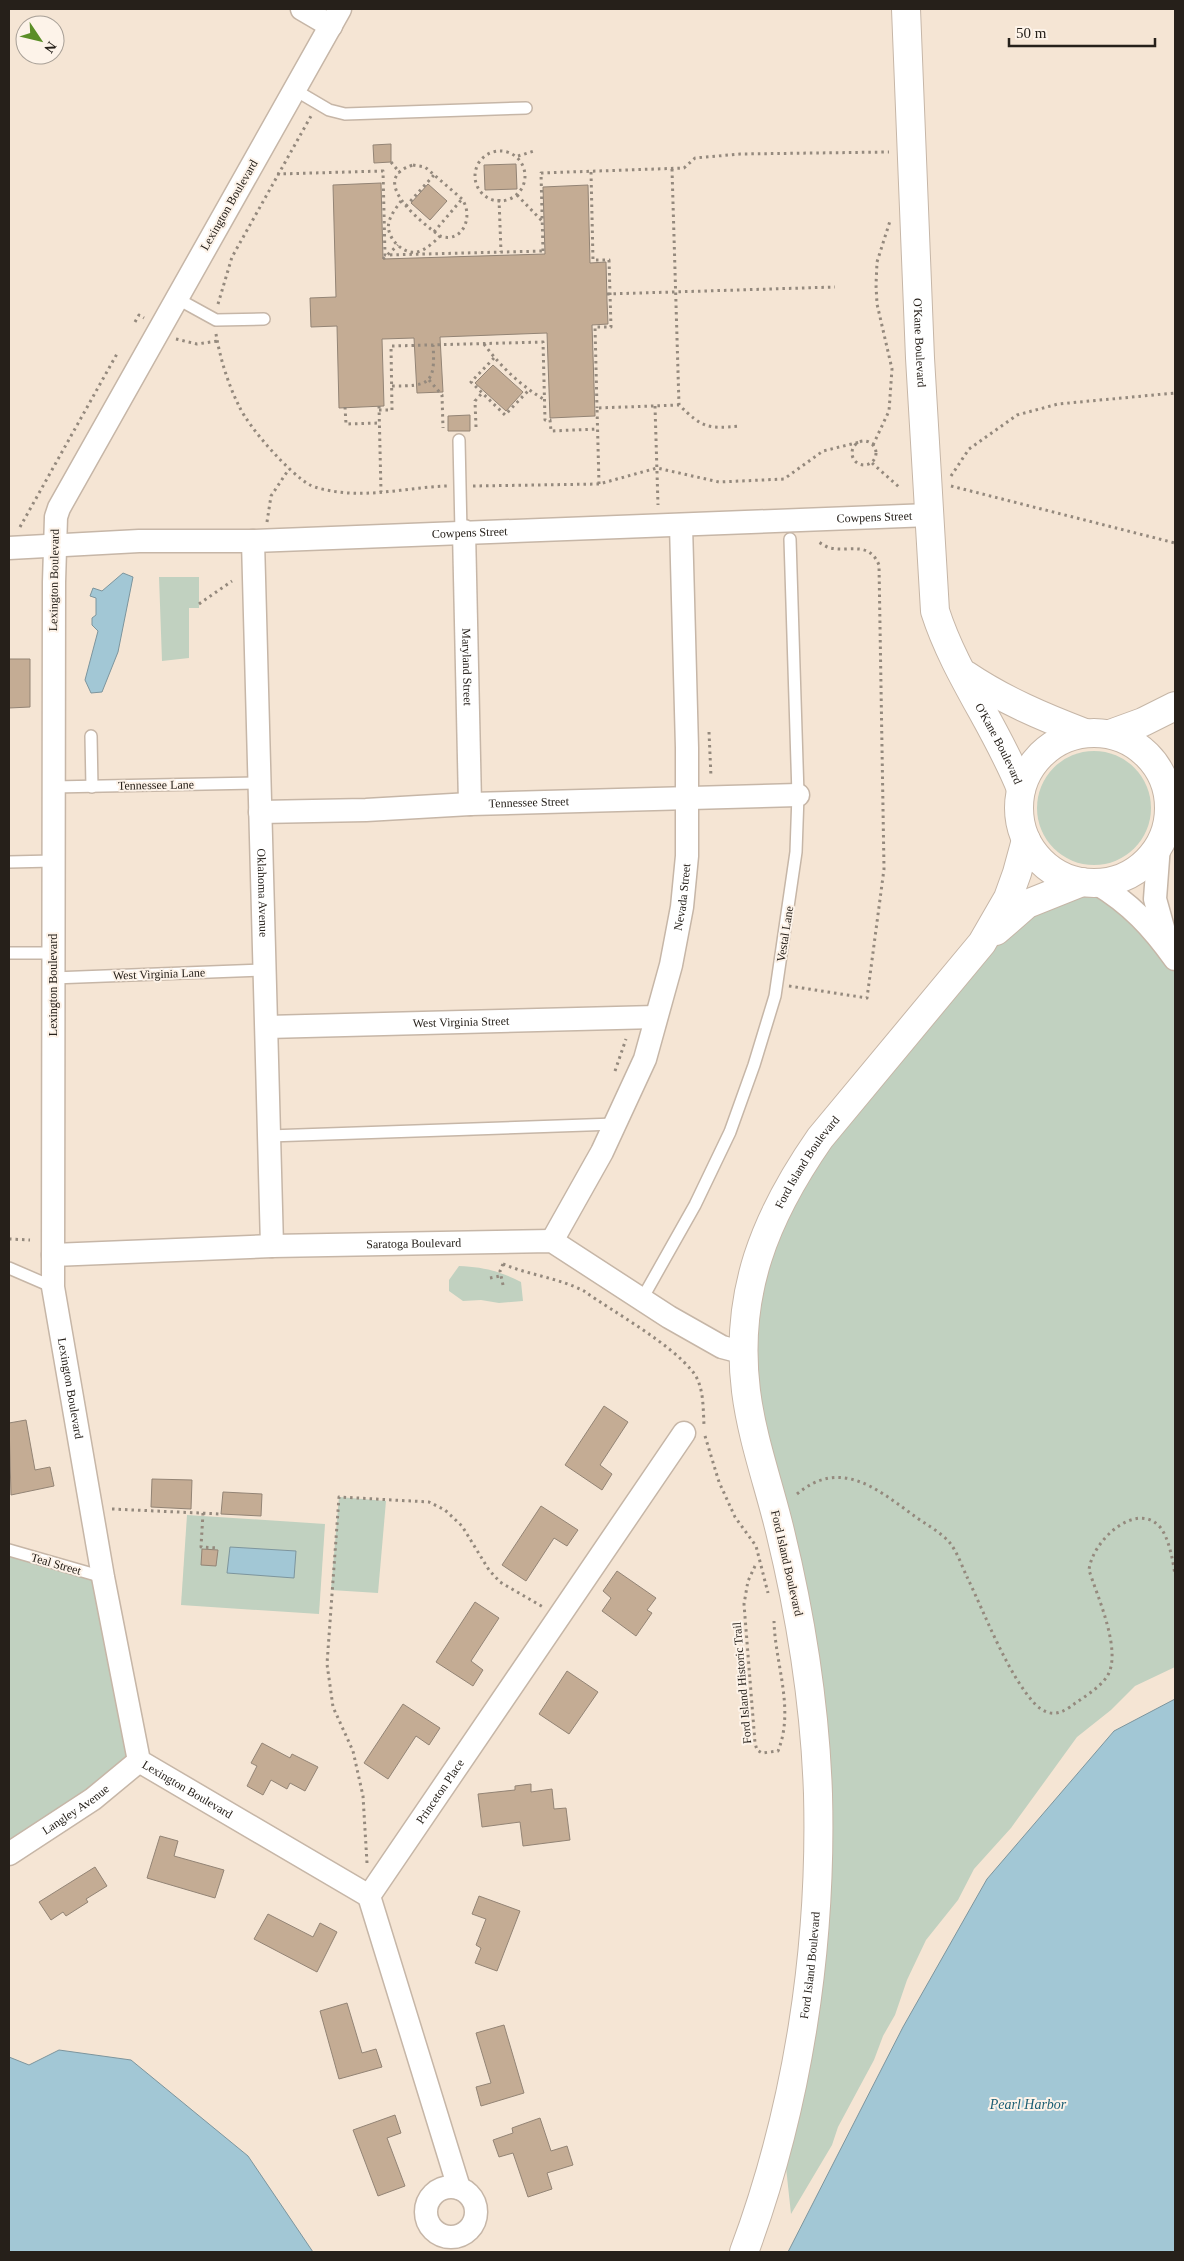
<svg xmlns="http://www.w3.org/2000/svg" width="1184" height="2261" viewBox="0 0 1184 2261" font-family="'Times New Roman',serif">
  <rect width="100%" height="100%" fill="#f5e5d4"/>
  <!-- green -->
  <g fill="#c1d1c0">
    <polygon points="159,577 199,577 199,608 189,608 189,658 162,661"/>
    <circle cx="1094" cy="808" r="57"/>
    <polygon points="1082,882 1175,959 1175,1667 1135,1686 1111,1710 1077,1737 1011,1828 974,1869 958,1900 926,1940 907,1980 895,2015 883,2036 874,2060 838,2127 832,2145 791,2214 782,2130 818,1793 746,1390 766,1230 982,943"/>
    <path d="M 459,1266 C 483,1267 500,1271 521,1282 L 523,1301 L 499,1303 L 481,1300 L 463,1301 L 449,1291 L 449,1280 Z"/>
    <polygon points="339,1497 386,1501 378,1593 331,1590"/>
    <polygon points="187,1515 325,1524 319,1614 181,1605"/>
    <polygon points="9,1550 103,1577 139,1761 9,1854"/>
  </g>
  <!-- water -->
  <g fill="#a2c7d5" stroke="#7d959d">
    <polygon points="123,573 133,577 118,652 102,692 91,693 85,680 98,631 92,625 92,618 96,615 96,598 90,596 93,588 102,591"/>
    <polygon points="230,1547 296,1551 294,1578 227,1573"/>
    <polygon points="1175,1699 1175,2252 788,2252 903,2027 987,1879 1114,1731"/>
    <polygon points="59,2050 131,2060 248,2156 313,2252 9,2252 9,2057 29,2065"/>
  </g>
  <!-- building -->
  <g fill="#c4ac94" stroke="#938475">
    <polygon points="391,144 391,162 374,163 373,145"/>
    <polygon points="516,164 517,189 485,190 484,165"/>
    <polygon points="381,183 383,259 545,254 543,187 588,185 590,263 606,262 607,301 608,324 592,325 595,416 550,418 547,333 440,337 443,392 417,393 414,338 382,339 384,406 339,408 337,326 311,327 310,298 336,297 333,185"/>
    <polygon points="428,184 447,201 430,220 411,203"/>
    <polygon points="493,365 523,392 506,411 475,383"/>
    <polygon points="470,415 470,431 448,431 448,416"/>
    <polygon points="9,659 30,659 30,707 9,708"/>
    <polygon points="604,1406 628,1422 600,1465 612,1474 602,1490 565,1465"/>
    <polygon points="26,1420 35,1470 50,1467 54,1486 11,1495 9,1423"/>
    <polygon points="152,1479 192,1480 191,1509 151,1507"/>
    <polygon points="223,1492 262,1494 261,1516 221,1514"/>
    <polygon points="541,1506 578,1530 567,1546 554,1538 526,1581 502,1565"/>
    <polygon points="202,1549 218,1550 216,1566 201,1565"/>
    <polygon points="617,1571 656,1598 647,1610 652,1613 636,1636 602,1611 611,1598 603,1591"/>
    <polygon points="475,1602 499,1618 471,1661 483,1670 473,1686 436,1662"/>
    <polygon points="567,1671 598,1692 569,1734 539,1714"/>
    <polygon points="403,1704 440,1728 429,1745 416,1736 388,1779 364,1763"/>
    <polygon points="262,1743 290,1758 292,1754 318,1767 305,1791 290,1783 287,1789 271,1780 263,1795 247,1786 257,1766 251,1763"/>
    <polygon points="531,1784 531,1792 552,1789 554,1809 566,1808 570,1840 523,1846 520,1822 482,1827 478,1794 515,1790 515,1786"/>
    <polygon points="160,1836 178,1841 174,1856 224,1870 215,1898 147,1878"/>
    <polygon points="95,1867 107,1886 86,1899 88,1902 66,1916 63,1912 51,1920 39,1902"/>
    <polygon points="479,1896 520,1911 497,1971 475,1963 481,1948 476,1945 486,1919 472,1914"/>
    <polygon points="268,1914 313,1937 320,1923 337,1932 317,1972 254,1939"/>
    <polygon points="347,2003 362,2053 376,2049 382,2067 339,2079 320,2011"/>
    <polygon points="504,2025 524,2093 481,2106 476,2087 491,2083 476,2033"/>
    <polygon points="395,2115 401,2133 387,2138 405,2186 378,2196 353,2130"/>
    <polygon points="540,2118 551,2151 567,2146 573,2165 547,2173 552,2189 528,2197 513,2153 499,2157 493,2140 513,2133 512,2128"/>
  </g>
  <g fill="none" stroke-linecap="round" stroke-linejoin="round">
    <!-- service casing -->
    <g stroke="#c6b6a7" stroke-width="14">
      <g id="service">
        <polyline points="295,90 329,110 345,114 526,108"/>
        <polyline points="176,298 216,320 264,319"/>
        <polyline points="459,440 461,532"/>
        <polyline points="91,736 92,787"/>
        <polyline points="53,787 260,783"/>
        <polyline points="9,862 53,861"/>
        <polyline points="9,953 53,953"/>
        <polyline points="53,978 265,970"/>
        <polyline points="269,1136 615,1124"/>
        <polyline points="9,1268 53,1287"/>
        <polyline points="642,1299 695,1205 730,1132 754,1065 775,996 796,852 798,795 790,539"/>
        <polyline points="9,1550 103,1577"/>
      </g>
    </g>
    <!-- minor casing -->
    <g stroke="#c6b6a7" stroke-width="25">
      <g id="minor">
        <polyline points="302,9 331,26"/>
        <path id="s1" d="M 340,9 L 59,508 L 56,517 L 54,582 L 53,1287 L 103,1577 L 139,1761 L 369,1896"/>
        <path id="s2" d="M 464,531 L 470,804"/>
        <path id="s3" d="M 253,541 L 272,1246"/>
        <path id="s4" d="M 9,548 L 139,541 L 253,541 L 930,515"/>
        <path id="s5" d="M 260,812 L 366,810 L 470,804 L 798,795"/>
        <polyline points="1159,845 1155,899 1167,942"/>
        <path d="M 1096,883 C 1131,904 1152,927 1175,959"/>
        <path id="s6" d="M 267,1027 L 656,1017"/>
        <path id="s7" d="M 552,1241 L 602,1152 L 645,1059 L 671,965 L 682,907 L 687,856 L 687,748 L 681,525"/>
        <path id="s8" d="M 53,1255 L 272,1246 L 552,1241 L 669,1317 L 722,1347 L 745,1353"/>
        <path id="s9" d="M 9,1854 L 93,1799 L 139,1761"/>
        <circle cx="451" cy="2212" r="25"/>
        <path id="s10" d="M 459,2188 L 369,1896 L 684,1433"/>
      </g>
    </g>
    <!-- tertiary casing -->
    <g stroke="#c6b6a7" stroke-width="30">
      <g id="tertiary">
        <path id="s11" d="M 906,9 L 920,358 L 935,611 C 955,674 997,728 1021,789"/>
        <path d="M 966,675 C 1003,700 1043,717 1085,733"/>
        <circle cx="1094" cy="808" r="75"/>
        <polyline points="1110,734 1143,722 1175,706"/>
        <polyline points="996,931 1027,904 1082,882"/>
        <path id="s12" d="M 744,2252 C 798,2107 822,1948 818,1794 C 815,1706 801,1617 780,1531 C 769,1485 752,1439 746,1391 C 734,1293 765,1217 820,1138 L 982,943 L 1008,898 L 1017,873 L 1026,840"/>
      </g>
    </g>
    <!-- path -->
    <g stroke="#94897d" stroke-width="3" stroke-dasharray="2.5 4" stroke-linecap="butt">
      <circle cx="500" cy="176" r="25"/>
      <polyline points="518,156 534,151"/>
      <polyline points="391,162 400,173"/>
      <path d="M 413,165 L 425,167 L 462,199 C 474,216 463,244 440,236 C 422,223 366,179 413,165 Z"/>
      <path d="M 672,169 L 679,405 C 703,428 707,429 740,426"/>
      <polyline points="591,172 593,260 609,260 611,327 595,327 597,408"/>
      <polyline points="277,174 383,171 385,255 544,251"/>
      <polyline points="517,195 543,222"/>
      <polyline points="499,199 501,252"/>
      <path d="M 401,201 C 397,207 391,214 389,222 C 385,236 402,255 417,252 C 426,250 434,242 440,236"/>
      <polyline points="406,206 434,175"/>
      <polyline points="434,232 462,199"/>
      <polyline points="543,251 541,173 684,168 695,158 740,154 889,152"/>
      <polyline points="383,259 398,245"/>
      <polyline points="607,294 835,287"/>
      <polyline points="218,304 232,257 311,116"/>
      <polyline points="135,322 139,315 144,318"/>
      <path d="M 216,334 C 220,358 228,384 239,406 C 249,428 290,474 310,485 C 316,488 326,490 332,491 C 370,498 409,487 447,486"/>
      <polyline points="176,339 197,344 218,341"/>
      <path d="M 484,344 C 500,366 521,386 545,400"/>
      <polyline points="494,358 471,382 505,415 528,391"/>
      <polyline points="429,380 442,395 443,428"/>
      <path d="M 392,386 C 428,386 436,385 433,345"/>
      <polyline points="379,406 381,492"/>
      <polyline points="655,406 658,505"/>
      <polyline points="345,407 346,424 379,423"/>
      <polyline points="379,410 392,410 391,346 543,342 545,420 550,420 551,431 598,429"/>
      <polyline points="476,427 475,401 482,393"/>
      <circle cx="864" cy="453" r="12"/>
      <polyline points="873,445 889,411 892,369 877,304 876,285 877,262 890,221"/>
      <polyline points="872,463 899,487"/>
      <polyline points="951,476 969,449 1017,415 1058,404 1175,393"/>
      <polyline points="599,484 597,408 679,405"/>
      <polyline points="473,486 599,484 657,468 719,482 784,479 823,451 860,442"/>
      <polyline points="951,486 1175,543"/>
      <polyline points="267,522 271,496 289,469"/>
      <polyline points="20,527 118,352"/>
      <polyline points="199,604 232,581"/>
      <polyline points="709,732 711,777"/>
      <path d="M 789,986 L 867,998 L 884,869 L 879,565 C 869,541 851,552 830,548 C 826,547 821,543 816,541"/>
      <polyline points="615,1071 626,1039"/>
      <polyline points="9,1239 30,1240"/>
      <path d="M 503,1264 C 529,1275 559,1278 584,1291 C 615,1313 670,1343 693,1372 C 704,1386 703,1408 704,1425"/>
      <polyline points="490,1278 500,1276"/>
      <polyline points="503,1285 500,1271 503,1264"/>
      <polyline points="705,1436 719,1482 735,1517 756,1546 768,1593"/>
      <path d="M 797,1494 C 840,1458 876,1488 913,1515 C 925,1524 941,1532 950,1543 C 957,1552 962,1566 967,1577 C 985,1614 1009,1678 1037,1706 C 1049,1716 1058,1715 1070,1707 C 1082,1698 1097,1690 1106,1678 C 1124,1654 1097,1596 1089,1570 C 1092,1541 1136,1500 1160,1527 C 1169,1538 1173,1561 1175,1575"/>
      <polyline points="112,1509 221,1514"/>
      <polyline points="203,1513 201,1547 218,1548"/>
      <path d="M 755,1566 L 748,1581 L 744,1604 L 755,1743 L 757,1750 L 762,1753 L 778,1751 C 795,1709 775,1664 774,1621"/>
      <polyline points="367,1863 363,1796 353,1751 333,1707 327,1664 339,1497 429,1502 445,1510 462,1526 489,1570 500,1582 543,1607"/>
    </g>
    <!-- service -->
    <use href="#service" stroke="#fff" stroke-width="11"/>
    <!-- minor -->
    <use href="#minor" stroke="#fff" stroke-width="22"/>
    <!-- tertiary -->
    <use href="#tertiary" stroke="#fff" stroke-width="28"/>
  </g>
  <g text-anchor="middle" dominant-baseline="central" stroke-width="4" stroke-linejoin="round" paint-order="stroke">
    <!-- street labels -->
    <g font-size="12" fill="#26201a" stroke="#fdf3e9">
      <text transform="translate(229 205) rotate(-60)">Lexington Boulevard</text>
      <text stroke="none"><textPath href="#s11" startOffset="334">O'Kane Boulevard</textPath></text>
      <text stroke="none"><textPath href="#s4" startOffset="866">Cowpens Street</textPath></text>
      <text stroke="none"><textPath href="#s4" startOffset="461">Cowpens Street</textPath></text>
      <text transform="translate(54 580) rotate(-89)">Lexington Boulevard</text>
      <text stroke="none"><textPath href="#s2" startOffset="136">Maryland Street</textPath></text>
      <text stroke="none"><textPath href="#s11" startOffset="750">O'Kane Boulevard</textPath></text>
      <text transform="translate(156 785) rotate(-1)">Tennessee Lane</text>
      <text stroke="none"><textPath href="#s5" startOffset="269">Tennessee Street</textPath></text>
      <text stroke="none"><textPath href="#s3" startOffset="352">Oklahoma Avenue</textPath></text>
      <text stroke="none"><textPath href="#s7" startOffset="371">Nevada Street</textPath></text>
      <text transform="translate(785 934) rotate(-81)">Vestal Lane</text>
      <text transform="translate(159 974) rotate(-2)">West Virginia Lane</text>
      <text transform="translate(53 985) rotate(-90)">Lexington Boulevard</text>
      <text stroke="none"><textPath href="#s6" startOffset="194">West Virginia Street</textPath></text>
      <text stroke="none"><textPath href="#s12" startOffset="1120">Ford Island Boulevard</textPath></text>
      <text stroke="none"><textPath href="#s8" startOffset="361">Saratoga Boulevard</textPath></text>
      <text stroke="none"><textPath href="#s1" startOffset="1455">Lexington Boulevard</textPath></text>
      <text transform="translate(787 1563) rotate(77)">Ford Island Boulevard</text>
      <text transform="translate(56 1564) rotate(16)">Teal Street</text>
      <text transform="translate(742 1683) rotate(-95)">Ford Island Historic Trail</text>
      <text stroke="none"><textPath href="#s1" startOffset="1890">Lexington Boulevard</textPath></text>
      <text stroke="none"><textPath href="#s10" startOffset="432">Princeton Place</textPath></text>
      <text stroke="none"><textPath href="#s9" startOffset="80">Langley Avenue</textPath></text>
      <text stroke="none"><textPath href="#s12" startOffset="295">Ford Island Boulevard</textPath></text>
    </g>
    <!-- water labels -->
    <g font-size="14" font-style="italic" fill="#1a5e73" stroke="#fdf3e9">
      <text x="1028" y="2104">Pearl Harbor</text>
    </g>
  </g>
  <!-- border -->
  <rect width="1184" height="2261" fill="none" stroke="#26201a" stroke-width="20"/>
  <!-- north arrow -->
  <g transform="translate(40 40) rotate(125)"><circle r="24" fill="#fdf3e9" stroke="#a79f96"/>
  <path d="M0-4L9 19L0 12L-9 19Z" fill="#5b8e27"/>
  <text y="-8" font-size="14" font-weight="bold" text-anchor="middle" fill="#26201a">N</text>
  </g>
  <!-- scale -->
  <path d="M1009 38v8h146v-8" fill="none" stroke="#26201a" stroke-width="2.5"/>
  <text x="1016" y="38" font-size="15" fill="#26201a" stroke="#fdf3e9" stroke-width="4" paint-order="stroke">50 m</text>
</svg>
